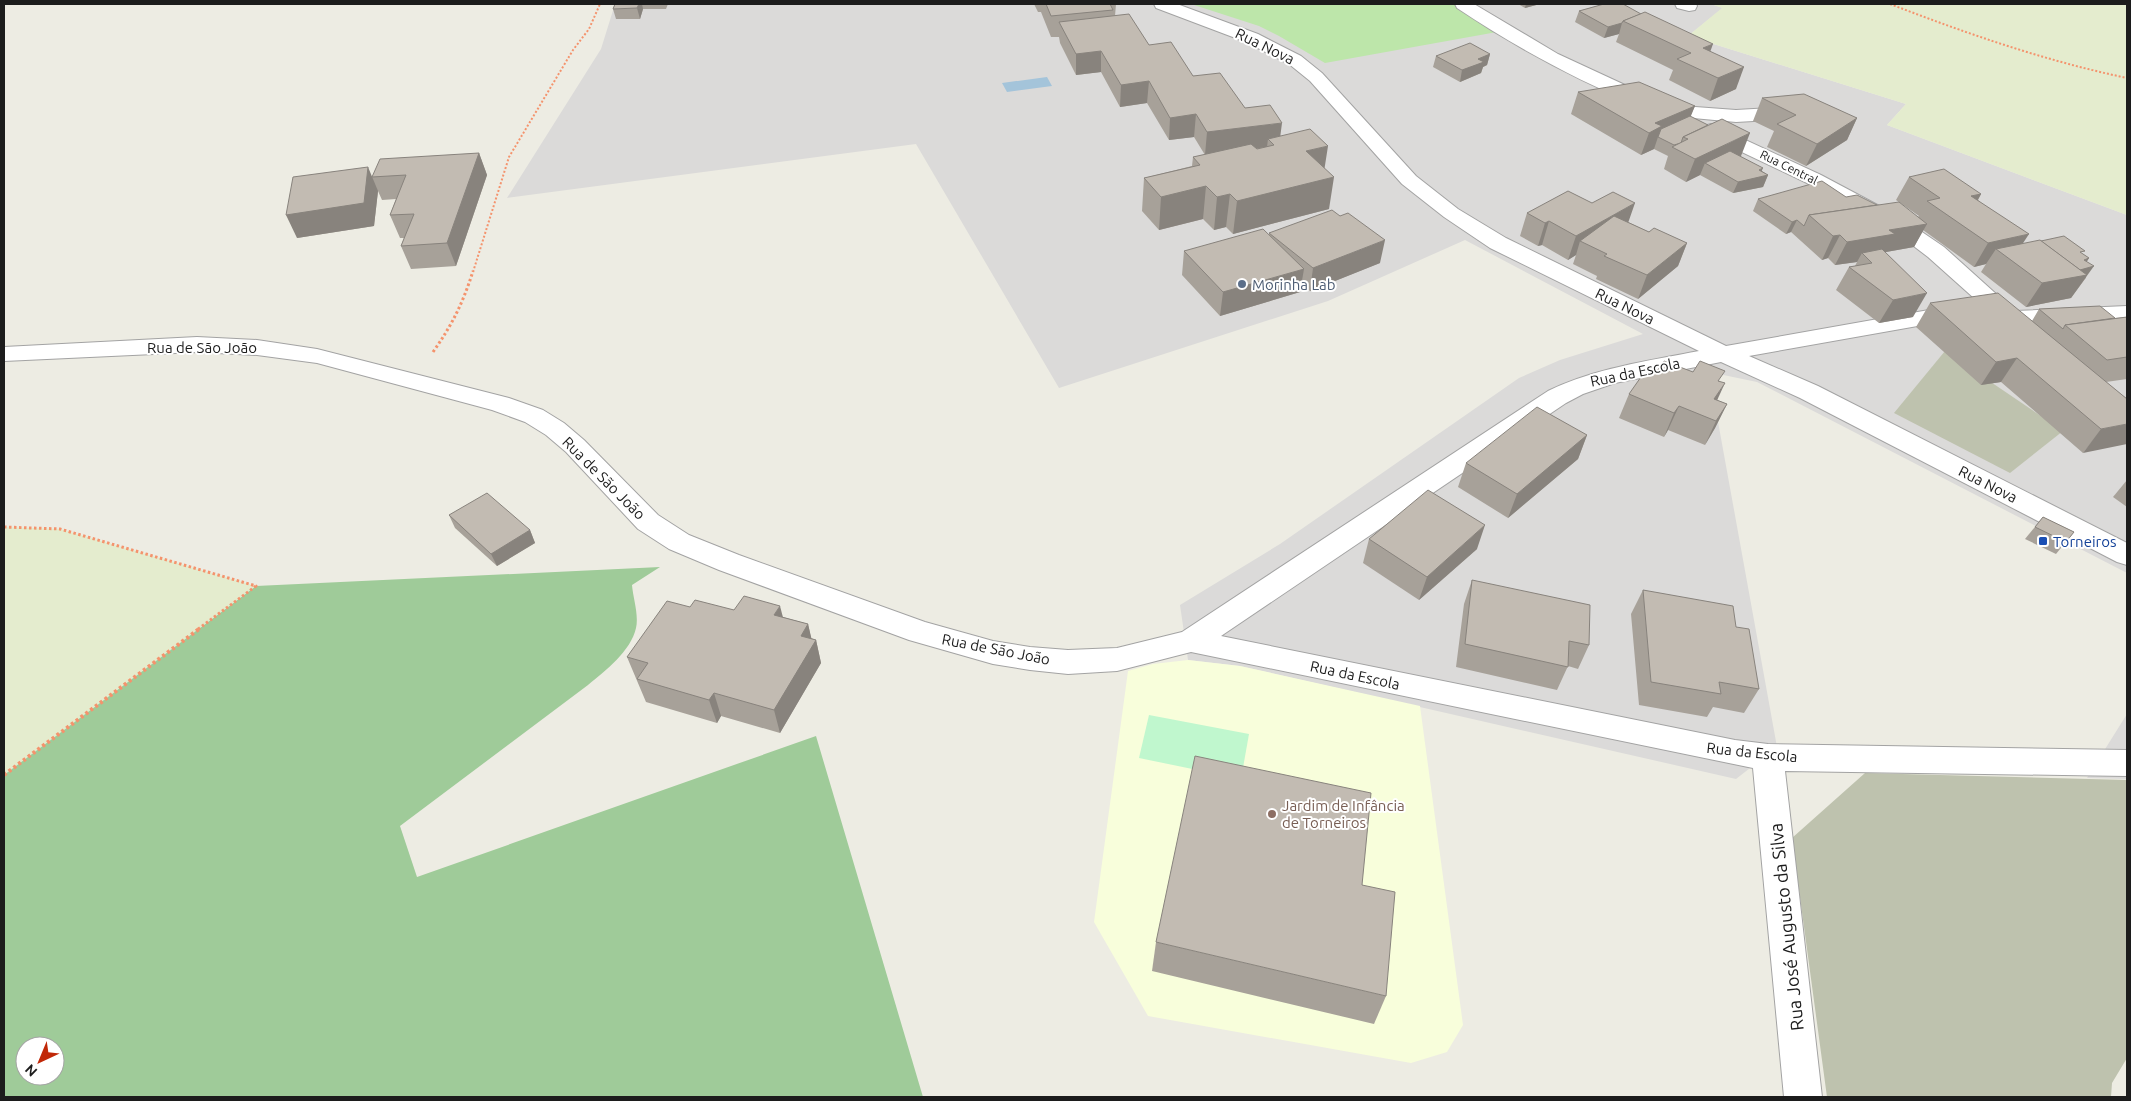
<svg xmlns="http://www.w3.org/2000/svg" width="2131" height="1101" viewBox="0 0 2131 1101" font-family="Ubuntu,sans-serif">
  <rect width="100%" height="100%" fill="#edece3"/>
  <!-- residential -->
  <g fill="#dbdad9">
    <polygon points="615,4 1711,4 1723,8 1688,36 1906,104 1887,125 2127,215 2127,573 1757,382 1709,372 1777,747 1736,779 1240,666 1188,660 1180,605 1280,544 1519,378 1560,360 1643,334 1465,240 1328,301 1059,388 916,144 507,198 601,49"/>
    <polygon points="2127,714 2127,779 2087,778"/>
  </g>
  <!-- education -->
  <polygon fill="#f8fedb" points="1188,660 1240,666 1420,706 1463,1025 1447,1052 1411,1063 1148,1016 1094,922 1128,671 1153,664"/>
  <!-- construction -->
  <g fill="#bec2ae">
    <polygon points="1945,351 2063,431 2010,473 1894,413"/>
    <polygon points="1865,773 2127,780 2127,1058 2112,1083 2111,1097 1827,1097 1792,838"/>
  </g>
  <!-- farmland -->
  <g fill="#e4ecce">
    <polygon points="1711,4 2127,4 2127,215 1887,125 1906,104 1688,36 1722,8"/>
    <polygon points="4,527 60,529 256,586 4,775"/>
  </g>
  <!-- grass -->
  <polygon fill="#bde6aa" points="1191,4 1453,4 1497,32 1325,63 1279,36 1259,26"/>
  <!-- forest -->
  <path fill="#9fcb99" fill-rule="evenodd" d="M 660,567 L 632,585 C 633,598 639,615 636,628 C 631,651 605,671 588,685 L 400,826 L 417,877 L 816,736 L 923,1097 L 4,1097 L 4,775 L 256,586 ZM 25,1046 L 55,1046 L 55,1076 L 25,1076 Z"/>
  <!-- park -->
  <polygon fill="#c0f7ce" points="1149,715 1249,734 1241,779 1139,758"/>
  <!-- water -->
  <polygon fill="#a4c4da" points="1047,77 1052,86 1007,92 1002,83"/>
  <g fill="none" stroke-linecap="round" stroke-linejoin="round">
    <!-- minor casing -->
    <g stroke="#a3a3a3" stroke-width="2">
      <g id="minor">
        <path d="M 1154,4 L 1177,4 L 1258,34 L 1301,56 L 1322,73 L 1416,176 L 1458,209 L 1506,238 L 1726,346 L 1957,305 L 1965,307 L 1968,312 L 1965,317 L 1957,319 L 1749,356 L 1818,386 L 2127,543 L 2127,565 L 2117,562 L 1800,398 L 1721,362 L 1615,383 L 1583,394 L 1566,403 L 1221,636 L 1735,740 L 1768,744 L 2127,750 L 2127,776 L 1785,771 L 1822,1097 L 1784,1097 L 1753,768 L 1191,652 L 1117,671 L 1068,674 L 1030,670 L 993,664 L 909,640 L 719,570 L 669,549 L 638,529 L 566,452 L 546,435 L 525,422 L 492,410 L 317,363 L 257,355 L 197,352 L 4,361 L 4,347 L 197,337 L 257,340 L 317,349 L 509,398 L 543,410 L 564,423 L 584,440 L 658,515 L 689,535 L 739,555 L 925,622 L 993,641 L 1030,647 L 1068,650 L 1117,648 L 1182,632 L 1548,391 C 1596,368 1647,361 1699,351 L 1490,248 L 1444,217 L 1402,184 L 1310,81 L 1289,64 L 1246,42 L 1156,8 Z"/>
        <path d="M 1455,4 L 1474,4 L 1558,54 L 1653,98 L 1655,102 L 1653,106 L 1646,108 L 1639,106 C 1575,79 1515,47 1457,8 Z"/>
        <polygon points="1675,4 1696,4 1697,6 1695,10 1689,11 1677,8"/>
        <polygon points="1668,105 1736,110 1791,107 1798,109 1800,113 1798,117 1791,119 1736,122 1661,115 1659,111 1661,107"/>
        <polygon points="1711,124 1821,175 1900,217 1944,247 2015,311 2127,306 2127,320 2011,326 2003,324 1928,257 1886,225 1807,183 1704,134 1701,130 1704,126"/>
      </g>
    </g>
    <!-- path-far2 -->
    <g stroke="#f4936d" stroke-width="2" stroke-dasharray="2 2" stroke-linecap="butt">
      <path d="M 1890,4 C 1968,34 2046,61 2127,78"/>
      <polyline points="473,272 509,157 573,50 589,29 600,4"/>
    </g>
    <!-- path-far1 -->
    <g stroke="#f4936d" stroke-width="3" stroke-dasharray="2.5 2.5" stroke-linecap="butt">
      <path d="M 433,352 C 452,325 463,303 473,271"/>
      <polyline points="4,527 60,529 256,586 197,630"/>
    </g>
    <!-- path -->
    <polyline stroke="#f4936d" stroke-width="4" stroke-dasharray="3 3" stroke-linecap="butt" points="4,775 199,629"/>
    <!-- minor -->
    <use href="#minor" fill="#fff" fill-rule="evenodd"/>
  </g>
  <!-- wall -->
  <g fill="#a7a199">
    <polygon points="615,4 668,4 666,9 643,9 640,19 616,19 613,9"/>
    <polygon points="1034,4 1116,4 1115,16 1149,45 1193,76 1245,108 1281,136 1324,168 1329,209 1233,234 1226,227 1214,230 1203,219 1159,230 1142,211 1144,178 1192,166 1193,157 1205,155 1194,137 1169,140 1147,103 1120,107 1101,72 1076,75 1060,43 1059,37 1051,37 1041,12 1038,12"/>
    <polygon points="1518,4 1540,4 1525,8"/>
    <polygon points="1604,4 1710,51 1736,89 1710,101 1669,80 1673,70 1616,42 1619,34 1604,38 1575,22 1579,11"/>
    <polygon points="1490,54 1487,65 1483,67 1481,73 1460,82 1433,67 1436,56"/>
    <polygon points="1578,92 1695,106 1690,116 1741,156 1740,156 1768,175 1763,187 1733,193 1700,175 1686,182 1664,169 1668,156 1654,149 1641,155 1571,114"/>
    <polygon points="1762,98 1857,118 1847,140 1806,166 1767,147 1774,131 1753,121"/>
    <polygon points="479,153 487,175 456,266 411,269 401,246 404,238 400,238 390,215 396,199 382,200 378,191 374,226 297,238 373,176"/>
    <polygon points="1909,177 1981,194 1978,200 2023,244 2083,254 2089,258 2087,261 2086,278 2085,279 2071,298 2026,307 1981,272 1986,264 1974,267 1923,230 1914,247 1886,252 1885,253 1913,317 1879,323 1836,290 1849,267 1855,266 1857,262 1835,265 1828,258 1822,260 1791,232 1786,234 1753,211 1758,199 1846,197 1877,205 1918,217 1919,216 1896,200"/>
    <polygon points="1527,213 1628,222 1649,232 1687,243 1678,266 1638,299 1596,279 1597,276 1573,264 1576,255 1568,260 1542,245 1538,246 1520,236"/>
    <polygon points="1269,233 1380,263 1310,291 1301,284 1300,292 1220,316 1182,275 1184,251 1269,235"/>
    <polygon points="1930,303 2032,321 2039,309 2115,318 2127,317 2127,379 2106,382 2127,399 2083,453 2001,382 1981,385 1916,327"/>
    <polygon points="1657,371 1693,372 1720,381 1717,400 1727,404 1715,428 1705,445 1668,430 1664,437 1619,418 1629,394"/>
    <polygon points="1587,435 1578,459 1508,518 1458,487 1466,463"/>
    <polygon points="2127,480 2127,507 2113,497"/>
    <polygon points="449,515 530,530 535,543 497,566 455,528"/>
    <polygon points="2043,517 2074,532 2056,554 2025,539"/>
    <polygon points="1369,539 1477,549 1419,600 1363,563"/>
    <polygon points="1472,580 1589,645 1578,669 1568,666 1557,690 1456,667 1464,604"/>
    <polygon points="1643,590 1736,627 1759,689 1744,713 1713,707 1707,717 1639,705 1631,614"/>
    <polygon points="690,607 734,610 783,617 808,624 811,638 816,640 821,663 780,733 721,716 717,723 646,702 627,657"/>
    <polygon points="1156,942 1386,996 1374,1024 1152,971"/>
  </g>
  <!-- shaded-wall -->
  <g fill="#88837d">
    <polygon points="639,4 642,4 643,9 640,19 637,8"/>
    <polygon points="1526,4 1540,4 1525,8"/>
    <polygon points="1622,23 1619,34 1604,38 1608,27"/>
    <polygon points="1713,44 1705,66 1703,48"/>
    <polygon points="1101,51 1101,72 1076,75 1076,54"/>
    <polygon points="1490,54 1487,65 1483,67 1481,73 1460,82 1462,70 1478,59"/>
    <polygon points="1744,67 1736,89 1710,101 1718,78"/>
    <polygon points="1149,81 1147,103 1120,107 1121,85"/>
    <polygon points="1695,106 1686,128 1658,137 1654,149 1641,155 1649,133 1655,123"/>
    <polygon points="1196,114 1194,137 1169,140 1170,118"/>
    <polygon points="1857,118 1847,140 1806,166 1817,144"/>
    <polygon points="1282,123 1279,146 1268,139 1267,147 1205,155 1207,132"/>
    <polygon points="1750,133 1741,156 1714,168 1705,163 1700,175 1686,182 1695,159"/>
    <polygon points="1328,146 1323,178 1306,151"/>
    <polygon points="479,153 487,175 456,266 447,243"/>
    <polygon points="368,167 378,191 374,226 297,238 286,215"/>
    <polygon points="1763,168 1759,177 1768,175 1763,187 1733,193 1738,182"/>
    <polygon points="1334,177 1329,209 1233,234 1237,201"/>
    <polygon points="1206,186 1203,219 1159,230 1161,197"/>
    <polygon points="1230,194 1226,227 1214,230 1217,197"/>
    <polygon points="1981,194 1968,217 1971,196"/>
    <polygon points="1635,203 1627,226 1580,241 1576,255 1568,260 1576,236"/>
    <polygon points="1797,220 1791,232 1786,234 1792,222"/>
    <polygon points="1549,221 1542,245 1538,246 1545,223"/>
    <polygon points="1927,224 1914,247 1886,252 1882,258 1862,253 1857,262 1835,265 1847,242 1889,230"/>
    <polygon points="2029,234 2014,257 1996,249 1986,264 1974,267 1988,243"/>
    <polygon points="1840,235 1828,258 1822,260 1833,236"/>
    <polygon points="1385,240 1380,263 1310,291 1313,268"/>
    <polygon points="1687,243 1678,266 1638,299 1647,275"/>
    <polygon points="2089,258 2082,269 2094,266 2071,298 2026,307 2042,283 2084,260"/>
    <polygon points="1304,269 1300,292 1220,316 1223,292"/>
    <polygon points="1927,293 1913,317 1879,323 1893,300"/>
    <polygon points="2017,358 2001,382 1981,385 1996,362"/>
    <polygon points="1725,383 1714,407 1714,399"/>
    <polygon points="1727,404 1715,428 1705,445 1716,421"/>
    <polygon points="1679,406 1668,430 1664,437 1674,413"/>
    <polygon points="2127,424 2127,444 2083,453 2101,429"/>
    <polygon points="1587,435 1578,459 1508,518 1517,494"/>
    <polygon points="1485,525 1477,549 1419,600 1427,577"/>
    <polygon points="530,530 535,543 497,566 491,554"/>
    <polygon points="780,606 786,629 774,615"/>
    <polygon points="808,624 813,645 816,640 821,663 780,733 774,710 801,636"/>
    <polygon points="714,693 721,716 717,723 709,700"/>
  </g>
  <!-- building -->
  <g fill="#c2bbb2" stroke="#88837d">
    <polygon points="615,4 639,4 637,8 613,9"/>
    <polygon points="1046,4 1110,4 1113,10 1051,16"/>
    <polygon points="1604,4 1623,4 1641,14 1623,21 1622,23 1608,27 1579,11"/>
    <polygon points="1645,12 1713,44 1703,48 1744,67 1718,78 1677,59 1691,53 1623,21"/>
    <polygon points="1129,14 1149,45 1171,42 1193,76 1220,73 1245,108 1270,105 1282,123 1207,132 1196,114 1170,118 1149,81 1121,85 1101,51 1076,54 1059,22"/>
    <polygon points="1470,43 1490,54 1478,59 1484,62 1462,70 1436,56"/>
    <polygon points="1639,82 1695,106 1655,123 1662,126 1649,133 1578,92"/>
    <polygon points="1804,94 1857,118 1817,144 1777,124 1796,115 1762,98"/>
    <polygon points="1690,116 1708,125 1683,137 1681,143 1674,145 1658,137 1661,129"/>
    <polygon points="1722,119 1750,133 1695,159 1672,147 1688,139 1683,137"/>
    <polygon points="1310,129 1328,146 1306,151 1334,177 1237,201 1230,194 1217,197 1206,186 1161,197 1144,178 1200,165 1193,157 1251,144 1257,149 1274,145 1268,139"/>
    <polygon points="1730,151 1763,168 1759,170 1768,175 1738,182 1705,163"/>
    <polygon points="479,153 447,243 401,246 414,214 390,215 406,175 372,177 380,159"/>
    <polygon points="368,167 364,203 286,215 293,177"/>
    <polygon points="1944,169 1981,194 1971,196 2029,234 1988,243 1927,201 1940,198 1909,177"/>
    <polygon points="1822,181 1846,197 1857,195 1877,205 1809,215 1804,226 1797,220 1792,222 1758,199"/>
    <polygon points="1568,191 1592,203 1613,192 1635,203 1576,236 1549,221 1545,223 1527,213"/>
    <polygon points="1899,202 1927,224 1889,230 1895,234 1847,242 1840,235 1833,236 1809,215"/>
    <polygon points="1332,210 1340,216 1348,213 1385,240 1313,268 1269,233"/>
    <polygon points="1614,216 1649,232 1654,228 1687,243 1647,275 1604,256 1607,254 1580,241"/>
    <polygon points="1263,229 1304,269 1223,292 1184,251"/>
    <polygon points="2064,236 2085,251 2080,252 2089,258 2084,260 2094,266 2080,270 2041,241"/>
    <polygon points="2040,240 2087,275 2042,283 1996,249"/>
    <polygon points="1882,249 1927,293 1893,300 1849,267 1872,263 1862,253"/>
    <polygon points="1998,293 2127,399 2127,424 2101,429 2017,358 1996,362 1930,303"/>
    <polygon points="2100,306 2115,318 2065,325 2063,329 2039,309"/>
    <polygon points="2127,317 2127,357 2107,360 2065,325"/>
    <polygon points="1664,361 1693,372 1700,361 1725,371 1718,381 1725,383 1714,399 1727,404 1716,421 1679,406 1674,413 1629,394 1648,367 1657,371"/>
    <polygon points="1537,407 1587,435 1517,494 1466,463"/>
    <polygon points="1428,490 1485,525 1427,577 1369,539"/>
    <polygon points="487,493 530,530 491,554 449,515"/>
    <polygon points="2043,517 2074,532 2066,542 2035,527"/>
    <polygon points="1472,580 1590,605 1589,645 1569,641 1568,667 1465,644"/>
    <polygon points="1643,590 1733,606 1736,627 1749,629 1759,689 1719,682 1721,694 1651,682"/>
    <polygon points="744,596 780,606 774,615 808,624 801,636 816,640 774,710 714,693 709,700 637,679 648,663 627,657 667,601 690,607 695,600 734,610"/>
    <polygon points="1195,756 1371,793 1362,885 1395,892 1386,996 1156,942"/>
  </g>
  <!-- markers -->
  <circle fill="#5c6f8a" stroke="#fff" stroke-width="2" cx="1242" cy="284" r="5"/>
  <rect fill="#1a4fb4" stroke="#fff" stroke-width="2" x="2038" y="536" width="10" height="10" rx="2.5"/>
  <circle fill="#8d6e63" stroke="#fff" stroke-width="2" cx="1272" cy="814" r="5"/>
  <g text-anchor="middle" dominant-baseline="central" stroke-width="4" stroke-linejoin="round" paint-order="stroke">
    <!-- far-street labels -->
    <g font-size="12" fill="#1c1c1c" stroke="#fff">
      <text transform="translate(1789 167) rotate(26)">Rua Central</text>
    </g>
    <!-- street labels -->
    <g font-size="15" fill="#1c1c1c" stroke="#fff">
      <text transform="translate(1265 46) rotate(26)">Rua Nova</text>
      <text transform="translate(1625 306) rotate(26)">Rua Nova</text>
      <text x="202" y="347">Rua de São João</text>
      <text transform="translate(1635 372) rotate(-12)">Rua da Escola</text>
      <text transform="translate(604 478) rotate(45)">Rua de São João</text>
      <text transform="translate(1988 484) rotate(27)">Rua Nova</text>
      <text transform="translate(996 649) rotate(11)">Rua de São João</text>
      <text transform="translate(1355 675) rotate(12)">Rua da Escola</text>
      <text transform="translate(1752 752) rotate(6)">Rua da Escola</text>
    </g>
    <!-- service labels -->
    <g font-size="15" fill="#4e5e75" stroke="#fff" text-anchor="start">
      <text x="1252" y="284">Morinha Lab</text>
    </g>
    <!-- transit labels -->
    <g font-size="15" fill="#164399" stroke="#fff" text-anchor="start">
      <text x="2053" y="541">Torneiros</text>
    </g>
    <!-- education labels -->
    <g font-size="15" fill="#785e54" stroke="#fff" text-anchor="start">
      <text x="1282" y="805">Jardim de Infância<tspan x="1282" dy="17">de Torneiros</tspan></text>
    </g>
    <!-- near-street labels -->
    <g font-size="18" fill="#1c1c1c" stroke="#fff">
      <text transform="translate(1786 927) rotate(-96)">Rua José Augusto da Silva</text>
    </g>
  </g>
  <!-- border -->
  <rect width="2131" height="1101" fill="none" stroke="#1c1c1c" stroke-width="10"/>
  <!-- north arrow -->
  <g transform="translate(40 1061) rotate(224)"><circle r="24" fill="#ffffff" stroke="#a4a4a4"/>
  <path d="M0-4L9 19L0 12L-9 19Z" fill="#c12808"/>
  <text y="-8" font-size="14" font-weight="bold" text-anchor="middle" fill="#1c1c1c">N</text>
  </g>
</svg>
